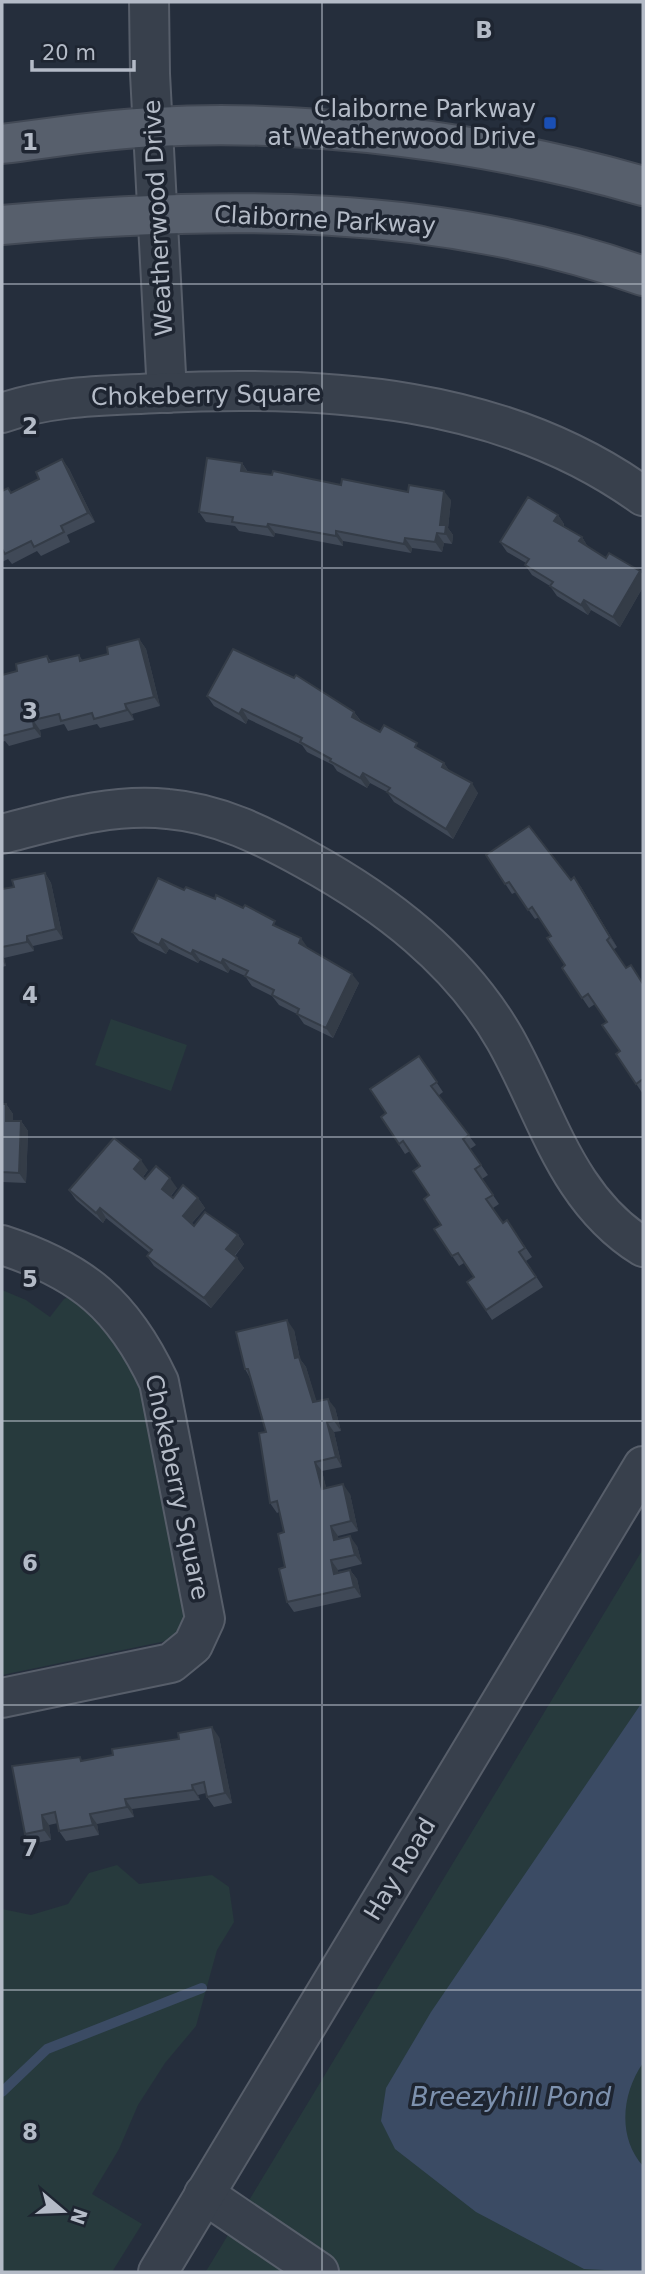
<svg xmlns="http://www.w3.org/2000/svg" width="645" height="2274" viewBox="0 0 645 2274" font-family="'DejaVu Sans',sans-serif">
  <rect width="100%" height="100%" fill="#252e3c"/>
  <!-- green -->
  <g fill="#273a3d">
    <polygon points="111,1019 187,1045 171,1091 95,1065"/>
    <polygon points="2,1290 26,1300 50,1317 64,1299 71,1296 116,1339 140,1386 185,1617 180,1630 166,1641 2,1675"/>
    <polygon points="643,1549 643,2272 205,2272 208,2268"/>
    <polygon points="117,1865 139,1884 212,1875 229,1887 234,1922 217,1950 196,2026 165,2063 138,2105 119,2149 92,2194 142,2224 112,2272 2,2272 2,1909 31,1915 68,1904 89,1873"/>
  </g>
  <!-- water -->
  <path fill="#3b4b64" d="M 643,1701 L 643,2063 C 622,2093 617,2137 643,2166 L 643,2272 L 584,2269 L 476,2212 L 395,2149 L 381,2121 L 386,2088 L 431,2012 Z"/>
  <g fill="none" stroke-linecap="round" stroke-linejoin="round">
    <!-- stream -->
    <polyline stroke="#3b4b64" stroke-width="10" points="2,2092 47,2049 202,1988"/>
    <!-- minor casing -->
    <g stroke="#575e6a" stroke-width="42">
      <g id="minor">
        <polyline points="149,2 150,74 167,393"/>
        <path d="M 2,413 C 53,395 105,396 159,393 C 326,385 503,395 643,496"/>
        <path d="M 2,834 C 57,820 111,803 168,809 C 218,813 264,836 307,860 C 385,903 459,959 505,1039 C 547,1113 566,1199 643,1247"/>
        <path d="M 2,1245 C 82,1271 123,1305 159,1382 L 205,1619 L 193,1645 L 171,1663 L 2,1698"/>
        <polyline points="204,2194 319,2272"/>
        <polyline points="158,2272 643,1466"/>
      </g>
    </g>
    <!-- major casing -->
    <g stroke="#424955" stroke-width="42">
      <g id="major">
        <path d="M 2,144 C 52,138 104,129 155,127 C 309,118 495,143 643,186"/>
        <path d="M 2,225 C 217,205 437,203 643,276"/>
      </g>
    </g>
    <!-- minor -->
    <use href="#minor" stroke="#38404c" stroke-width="38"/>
    <!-- major -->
    <use href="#major" stroke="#575f6c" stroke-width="38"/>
  </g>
  <!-- wall -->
  <g fill="#404957">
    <polygon points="62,459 69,469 95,522 67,535 70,542 41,556 37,551 12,564 8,559 2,562 2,491 8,488 11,492 39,479"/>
    <polygon points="242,463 248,472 451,500 448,528 453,535 452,544 444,543 442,552 412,548 411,553 343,541 343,546 275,533 274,537 239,531 235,526 206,522 199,512"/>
    <polygon points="558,515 564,524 564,526 582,537 588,547 606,558 640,571 643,576 643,587 620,627 591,610 588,615 557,596 550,586 532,575 525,565 526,563 507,552 500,542"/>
    <polygon points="139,639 146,649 160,706 132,714 134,720 100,728 97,724 68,731 64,724 40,730 41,737 9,746 5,741 2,742 2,675 17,671 47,656 52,662 79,655 82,660 108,654"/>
    <polygon points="207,696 354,712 361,721 380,732 423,752 444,763 450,772 478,793 453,839 394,802 387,792 370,783 367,788 337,771 333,765 307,752 302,745 248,719 246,724 214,706"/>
    <polygon points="486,855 571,880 581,887 617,947 613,950 626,968 643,983 643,1094 616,1054 620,1051 607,1022 595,1004 589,1008 562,968 565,965 551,936 539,917 535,919 516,892 512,894"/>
    <polygon points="45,873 51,883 63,939 33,946 34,951 4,958 6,966 2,967 2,889 14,887"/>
    <polygon points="184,890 281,929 359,983 333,1038 304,1024 297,1014 279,1005 272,996 252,986 245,976 230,969 228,973 200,960 198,963 169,949 166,954 139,941 132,932"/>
    <polygon points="419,1056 443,1092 438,1096 476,1145 470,1149 488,1175 482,1179 499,1204 493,1208 503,1223 507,1220 532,1257 526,1261 543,1287 492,1320 467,1282 474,1277 464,1263 459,1266 434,1229 441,1225 429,1195 420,1166 410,1151 405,1154 381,1117 386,1113"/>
    <polygon points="2,1104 6,1104 13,1114 13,1121 21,1121 28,1131 26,1183 2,1182"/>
    <polygon points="148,1170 143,1177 145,1179 177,1188 171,1196 173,1198 198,1198 205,1208 192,1223 194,1226 238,1235 244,1244 235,1256 244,1268 211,1308 154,1266 147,1256 150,1253 106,1218 103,1223 76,1200 69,1190"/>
    <polygon points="294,1330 300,1359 306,1367 316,1401 335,1408 341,1431 334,1432 342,1467 322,1471 326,1488 350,1494 358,1531 338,1536 338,1539 357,1546 362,1564 338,1570 338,1572 350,1570 357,1579 361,1597 294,1612 287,1602 284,1532 279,1512 277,1513 270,1503 266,1432 250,1378 245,1369"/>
    <polygon points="219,1737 232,1803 214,1807 207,1797 206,1793 198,1795 200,1800 132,1809 134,1817 97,1824 99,1835 66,1841 59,1831 58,1823 49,1825 51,1840 32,1844 25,1834 83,1761"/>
  </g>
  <!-- shaded-wall -->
  <g fill="#343c47">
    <polygon points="62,459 69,469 95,522 88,513"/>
    <polygon points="242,463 248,473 241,471"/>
    <polygon points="444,491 451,500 448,528 453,535 452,544 440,525"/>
    <polygon points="558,515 564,524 561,530 554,521"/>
    <polygon points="268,524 275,533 274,537 267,527"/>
    <polygon points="336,531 343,541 343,546 336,536"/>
    <polygon points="437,533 444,543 442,552 435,542"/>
    <polygon points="582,537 588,547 586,551 579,541"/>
    <polygon points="405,538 412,548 411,553 404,544"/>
    <polygon points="640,571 643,576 643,587 620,627 613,617"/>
    <polygon points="584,600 591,610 588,615 581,605"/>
    <polygon points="139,639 146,649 160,706 154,697"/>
    <polygon points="125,704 132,714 134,720 127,710"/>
    <polygon points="242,709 248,719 246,724 239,714"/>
    <polygon points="354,712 361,722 352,717"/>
    <polygon points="33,720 40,730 41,737 34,728"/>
    <polygon points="444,763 451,773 442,767"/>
    <polygon points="363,773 370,783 367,788 360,778"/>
    <polygon points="472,783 478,793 453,839 446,829"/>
    <polygon points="45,873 51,883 63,939 56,929"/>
    <polygon points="574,877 581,887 617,947 610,937"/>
    <polygon points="27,936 33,946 34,951 27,942"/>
    <polygon points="301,938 308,948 299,943"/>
    <polygon points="162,939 169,949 166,954 159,945"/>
    <polygon points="193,950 200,960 198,963 191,954"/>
    <polygon points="2,954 4,958 6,966 2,960"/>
    <polygon points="223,959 230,969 228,973 221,963"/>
    <polygon points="352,974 359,983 333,1038 326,1028"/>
    <polygon points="6,1104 13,1114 13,1131 6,1121"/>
    <polygon points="21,1121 28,1131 26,1183 19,1173"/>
    <polygon points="141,1160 148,1170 141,1179 134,1169"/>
    <polygon points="170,1178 177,1188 168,1199 162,1189"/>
    <polygon points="198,1198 205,1208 189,1226 183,1216"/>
    <polygon points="100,1208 106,1218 103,1223 96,1213"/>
    <polygon points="238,1235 244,1244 232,1258 226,1249"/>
    <polygon points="237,1258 244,1268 211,1308 204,1298"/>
    <polygon points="287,1320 294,1330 300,1359 306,1367 320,1412 313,1402 295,1358"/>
    <polygon points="328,1399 335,1408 341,1431 334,1421"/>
    <polygon points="327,1422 334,1432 342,1467 336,1457"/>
    <polygon points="315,1462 322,1471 329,1499 322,1489"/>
    <polygon points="343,1484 350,1494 358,1531 351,1521"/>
    <polygon points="331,1526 338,1536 341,1549 334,1540"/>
    <polygon points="350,1536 357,1546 362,1564 355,1555"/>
    <polygon points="331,1560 338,1570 341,1583 334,1574"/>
    <polygon points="350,1570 357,1579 361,1597 354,1587"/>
    <polygon points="212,1727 219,1737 232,1803 225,1793"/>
    <polygon points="192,1785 198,1795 200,1800 193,1790"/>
    <polygon points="125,1799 132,1809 134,1817 127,1807"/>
    <polygon points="90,1814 97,1824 99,1835 93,1825"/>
    <polygon points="42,1815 49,1825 51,1840 44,1830"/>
  </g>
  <!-- building -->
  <g fill="#4b5565" stroke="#343c47" stroke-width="2">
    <polygon points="207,458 242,463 241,471 272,475 273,471 341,485 342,479 408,492 409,485 444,491 440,525 446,525 445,534 437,533 435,542 405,538 404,544 336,531 336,536 268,524 267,527 232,522 233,517 199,512"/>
    <polygon points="62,459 88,513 61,526 64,532 34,547 31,541 5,554 2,549 2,491 8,488 11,493 39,479 36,472"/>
    <polygon points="528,497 558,515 554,521 582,537 579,541 606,558 609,553 640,571 613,617 584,600 581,605 550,586 553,582 525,565 529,559 500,542"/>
    <polygon points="139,639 154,697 125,704 127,710 94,719 92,713 61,721 59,714 33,720 34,728 2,736 2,675 17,671 16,664 47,656 49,662 79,655 80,661 108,654 107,647"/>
    <polygon points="233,649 294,678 296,675 354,712 352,717 380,732 384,725 417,743 415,747 444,763 442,767 472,783 446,829 387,792 390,788 363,773 360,778 330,761 331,759 300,742 302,738 242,709 239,714 207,696"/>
    <polygon points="529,826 571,880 574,877 610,937 607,940 626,968 631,965 643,984 643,1079 636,1084 616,1054 620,1051 602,1025 607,1022 588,994 582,998 562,968 565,965 547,938 551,936 532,907 528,910 509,882 505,884 486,855"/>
    <polygon points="45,873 56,929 27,936 27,942 2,947 2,889 14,887 12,880"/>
    <polygon points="158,878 184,890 186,887 215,899 216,895 243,908 245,905 275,921 273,925 301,938 299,943 352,974 326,1028 297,1014 299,1009 272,995 274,990 245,976 248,971 223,959 221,963 193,950 191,954 162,939 159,945 132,932"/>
    <polygon points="419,1056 437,1082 431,1086 469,1135 463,1139 481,1165 475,1169 493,1195 486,1199 503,1223 507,1220 525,1248 519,1252 536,1277 486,1310 467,1282 474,1277 458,1253 452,1256 434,1229 441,1225 424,1199 429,1195 413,1171 420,1166 403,1141 399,1144 381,1117 386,1113 370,1089"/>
    <polygon points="2,1104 6,1104 6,1121 21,1121 19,1173 2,1172"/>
    <polygon points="114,1138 141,1160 134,1169 145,1179 156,1166 170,1178 162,1189 173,1198 183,1185 198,1198 183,1216 194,1226 205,1212 238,1235 226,1249 237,1258 204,1298 147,1256 152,1250 127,1230 100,1208 96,1213 69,1190"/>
    <polygon points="287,1320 295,1358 299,1357 313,1402 328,1399 334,1421 327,1422 336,1457 315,1462 322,1489 343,1484 351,1521 331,1526 334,1540 350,1536 355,1555 331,1560 334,1574 350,1570 354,1587 287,1602 279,1569 285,1567 278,1534 284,1532 277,1501 270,1503 259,1433 266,1432 248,1369 245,1369 236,1332"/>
    <polygon points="212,1727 225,1793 207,1797 204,1782 192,1785 193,1790 125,1799 127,1807 90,1814 93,1825 59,1831 55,1812 42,1815 44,1830 25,1834 12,1766 80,1757 81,1761 113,1755 112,1749 179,1739 178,1733"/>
  </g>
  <!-- grid -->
  <path fill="none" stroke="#b4bbc7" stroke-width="2" stroke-opacity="0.55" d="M 322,2 L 322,2272M 2,284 L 643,284M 2,568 L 643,568M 2,853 L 643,853M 2,1137 L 643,1137M 2,1421 L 643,1421M 2,1705 L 643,1705M 2,1990 L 643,1990"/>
  <!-- markers -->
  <rect fill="#1a4fb4" stroke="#1e2531" stroke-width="2.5" x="543" y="116" width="14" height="14" rx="3.5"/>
  <g text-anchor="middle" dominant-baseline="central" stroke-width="7" stroke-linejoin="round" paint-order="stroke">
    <!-- poi labels -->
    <g font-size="24" fill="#b4bbc7" stroke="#1e2531" text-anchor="end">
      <text x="536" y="109">Claiborne Parkway<tspan x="536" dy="28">at Weatherwood Drive</tspan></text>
    </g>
    <!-- street labels -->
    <g font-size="24" fill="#b4bbc7" stroke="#1e2531">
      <text transform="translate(158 218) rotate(-93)">Weatherwood Drive</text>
      <text transform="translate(325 220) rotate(3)">Claiborne Parkway</text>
      <text transform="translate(206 395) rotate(-1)">Chokeberry Square</text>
      <text transform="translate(177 1487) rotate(78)">Chokeberry Square</text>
      <text transform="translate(400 1869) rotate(-59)">Hay Road</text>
    </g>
    <!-- water labels -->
    <g font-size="26" font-style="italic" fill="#7d91ae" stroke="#1e2531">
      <text x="511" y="2097">Breezyhill Pond</text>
    </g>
  </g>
  <g font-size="23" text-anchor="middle" font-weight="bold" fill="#b4bbc7" stroke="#1e2531" stroke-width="7" stroke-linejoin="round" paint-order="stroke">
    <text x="484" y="38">B</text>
    <text x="30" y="150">1</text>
    <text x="30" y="434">2</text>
    <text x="30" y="719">3</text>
    <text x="30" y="1003">4</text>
    <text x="30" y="1287">5</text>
    <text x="30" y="1571">6</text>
    <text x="30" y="1856">7</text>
    <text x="30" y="2140">8</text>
  </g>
  <!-- border -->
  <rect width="645" height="2274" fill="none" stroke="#b4bbc7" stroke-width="7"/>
  <!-- north arrow -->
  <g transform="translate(63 2211) rotate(109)" stroke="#1e2531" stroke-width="5" paint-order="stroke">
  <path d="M0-5L12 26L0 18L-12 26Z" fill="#b4bbc7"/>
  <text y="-10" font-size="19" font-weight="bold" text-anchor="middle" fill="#b4bbc7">N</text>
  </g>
  <!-- scale -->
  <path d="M32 60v10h102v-10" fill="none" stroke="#b4bbc7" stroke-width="3.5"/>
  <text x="42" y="60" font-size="21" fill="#b4bbc7" stroke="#1e2531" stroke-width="5" paint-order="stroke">20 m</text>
</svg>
